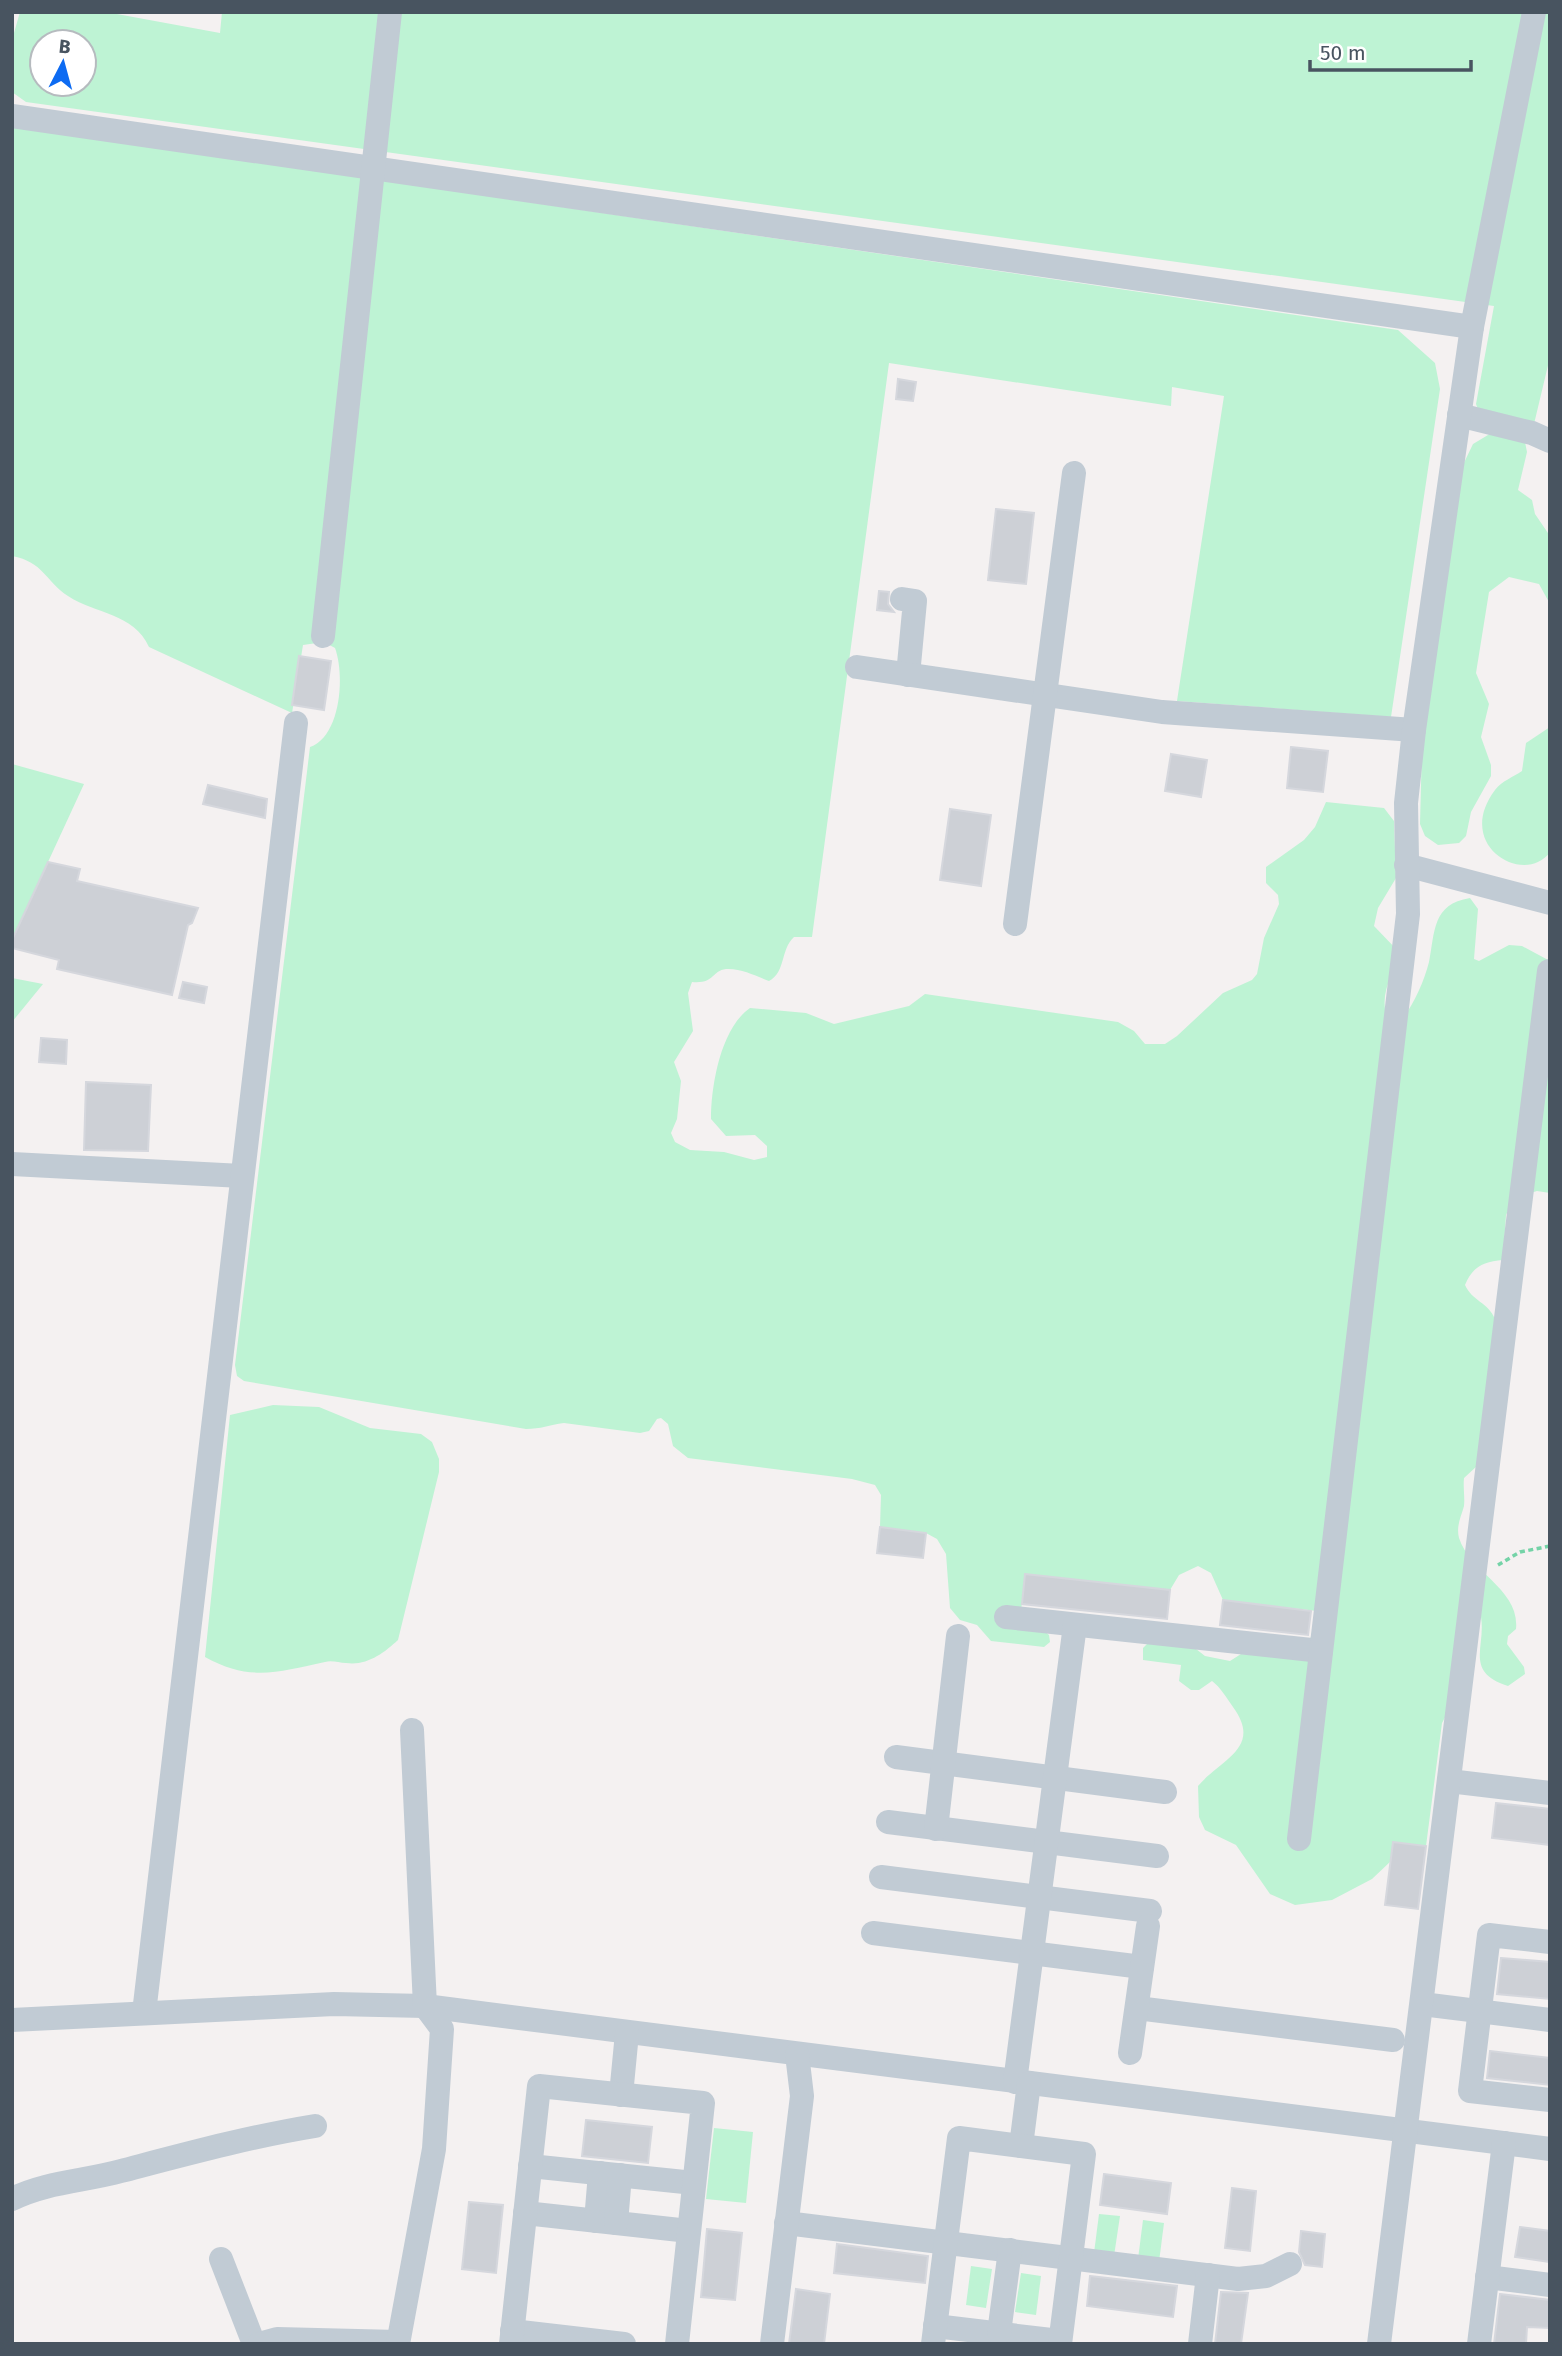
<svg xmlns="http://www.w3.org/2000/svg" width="1562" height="2356" viewBox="0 0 1562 2356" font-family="'Fira Sans',sans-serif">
  <rect width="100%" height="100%" fill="#f4f1f1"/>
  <!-- green -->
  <g fill="#bef3d4" fill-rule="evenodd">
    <path d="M 20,12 L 106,12 L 220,33 L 222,12 L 1550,12 L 1550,357 L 1534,424 L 1479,412 L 1476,404 L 1494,306 L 26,102 L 12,92 L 12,40 ZM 42,42 L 84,42 L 84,84 L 42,84 Z"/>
    <path d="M 12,126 L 1398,330 L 1435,363 L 1440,389 L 1391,717 L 1177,701 L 1224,396 L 1172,387 L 1171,406 L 889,363 L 812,937 L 794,937 C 780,950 786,972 769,981 C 756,976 741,968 726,969 C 711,971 715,984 692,982 L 688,993 L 693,1031 L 674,1062 L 681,1081 L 677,1119 L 671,1133 L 675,1142 L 690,1150 L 724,1152 L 754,1160 L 767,1157 L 767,1146 L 755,1135 L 726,1136 L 711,1119 C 711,1085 721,1028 750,1008 L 806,1013 L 834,1024 L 909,1006 L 925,994 L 1118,1022 L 1134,1031 L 1145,1044 L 1165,1044 L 1177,1036 L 1223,993 L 1252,980 L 1257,974 L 1264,938 L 1279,904 L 1278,895 L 1266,883 L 1266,867 L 1304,840 L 1315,827 L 1326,802 L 1384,808 L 1394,821 L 1396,878 L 1378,908 L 1374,926 L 1398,951 C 1396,972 1382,986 1385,1009 L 1400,1022 C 1413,1006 1424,982 1429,962 C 1435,932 1432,904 1470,898 L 1478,909 L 1474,959 L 1479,961 L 1509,945 L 1522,946 L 1550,961 L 1550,1193 L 1537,1191 L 1514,1198 L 1506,1215 L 1503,1260 C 1483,1262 1473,1266 1465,1285 C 1472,1301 1488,1302 1495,1319 L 1477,1466 L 1464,1478 C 1463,1488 1465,1497 1464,1506 C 1461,1517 1456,1526 1459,1538 C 1470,1573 1520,1589 1516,1629 L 1508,1636 L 1507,1644 L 1524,1667 L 1525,1674 L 1508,1686 C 1464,1672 1486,1647 1481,1617 L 1458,1621 L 1449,1710 L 1442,1723 L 1426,1846 L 1391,1861 L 1372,1879 L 1332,1900 L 1295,1905 L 1270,1894 L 1236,1845 L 1205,1830 L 1199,1817 L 1198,1786 C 1221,1759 1263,1748 1233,1707 C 1226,1697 1221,1688 1212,1681 L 1199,1690 L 1191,1690 L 1179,1681 L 1181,1665 L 1143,1660 L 1143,1648 L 1148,1643 L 1196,1649 L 1205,1656 L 1230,1661 L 1241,1654 L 1301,1659 L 1306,1657 L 1317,1611 L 1223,1600 L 1211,1573 L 1198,1566 L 1179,1575 L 1170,1590 L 1026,1574 L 1021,1610 L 1049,1635 L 1050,1642 L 1044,1647 L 991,1641 L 977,1625 L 960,1620 L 950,1608 L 946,1554 L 937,1539 L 926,1533 L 880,1527 L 881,1495 L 875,1485 L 852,1479 L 688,1458 L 673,1446 L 668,1424 L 661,1418 L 657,1419 L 649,1431 L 640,1433 L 564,1423 C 549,1425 541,1429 526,1429 L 244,1381 L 237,1376 L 235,1365 L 310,747 C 341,736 345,675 335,648 L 324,642 L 303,645 L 292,713 L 149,647 C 134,613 95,614 68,596 C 45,581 44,562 12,556 Z"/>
    <polygon points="1493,432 1525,442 1527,452 1518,490 1532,500 1535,514 1550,536 1550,604 1539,584 1509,577 1489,592 1476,673 1489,704 1481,737 1491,765 1491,776 1471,812 1466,836 1459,843 1438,845 1425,836 1420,824 1422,746 1461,469 1473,444"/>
    <path d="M 1550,727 L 1550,852 C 1525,887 1453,846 1495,790 C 1502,781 1513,777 1522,771 L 1526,743 Z"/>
    <polygon points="12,764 84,784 12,940"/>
    <polygon points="12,978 43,984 12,1022"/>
    <path d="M 273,1405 L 319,1407 L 370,1428 L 421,1434 L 432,1442 L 439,1459 L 439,1472 L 398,1640 C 384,1653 367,1666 346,1663 C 339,1663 332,1660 325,1662 C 278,1672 250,1682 205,1657 L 230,1415 Z"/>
    <polygon points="714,2128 753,2132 746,2203 706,2199"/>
    <polygon points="1099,2214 1120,2216 1114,2256 1094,2253"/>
    <polygon points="1143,2220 1164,2223 1159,2262 1138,2259"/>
    <polygon points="971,2266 992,2269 986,2308 966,2305"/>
    <polygon points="1021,2273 1041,2276 1036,2315 1015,2312"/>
  </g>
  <!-- building -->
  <g fill="#cdd0d6" stroke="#d5d7dd" stroke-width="2">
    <polygon points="898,379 916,382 913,401 896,399"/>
    <polygon points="996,509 1034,513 1026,584 988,580"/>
    <polygon points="879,591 889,592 888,604 894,612 877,610"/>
    <polygon points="299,656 331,661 324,710 292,705"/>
    <polygon points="1291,747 1328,751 1323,792 1287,788"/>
    <polygon points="1171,754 1207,760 1201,797 1165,791"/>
    <polygon points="208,785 267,799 265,818 203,804"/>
    <polygon points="950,809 991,815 981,886 940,880"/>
    <polygon points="48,862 80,869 77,881 198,908 192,923 188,925 172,995 57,969 59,960 12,948 12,940"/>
    <polygon points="183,982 207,987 204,1003 179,998"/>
    <polygon points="41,1038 67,1040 66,1064 39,1062"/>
    <polygon points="86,1082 151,1085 148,1151 84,1150"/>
    <polygon points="880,1527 926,1533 923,1558 877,1553"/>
    <polygon points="1025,1574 1170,1590 1167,1619 1022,1604"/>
    <polygon points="1223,1600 1311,1611 1308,1635 1220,1625"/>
    <polygon points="1496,1803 1550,1809 1550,1845 1492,1838"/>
    <polygon points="1393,1842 1426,1846 1418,1909 1385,1905"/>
    <polygon points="1501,1958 1550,1962 1550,1999 1497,1994"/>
    <polygon points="1490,2051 1550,2058 1550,2085 1487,2078"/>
    <polygon points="586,2120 652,2127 648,2163 582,2156"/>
    <polygon points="1104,2174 1171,2183 1167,2214 1100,2205"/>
    <polygon points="1232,2188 1256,2191 1250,2251 1225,2248"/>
    <polygon points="469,2202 503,2205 496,2273 462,2269"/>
    <polygon points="1520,2227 1550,2231 1550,2262 1515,2257"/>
    <polygon points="707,2229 742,2233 735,2300 701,2297"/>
    <polygon points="1301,2231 1325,2234 1322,2267 1305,2265 1299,2252"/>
    <polygon points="837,2244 928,2256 925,2283 834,2273"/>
    <polygon points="1090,2276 1177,2286 1173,2317 1087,2306"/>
    <polygon points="796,2289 830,2294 824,2344 789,2344"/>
    <polygon points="1221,2292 1248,2293 1241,2344 1215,2344"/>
    <polygon points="1500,2294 1550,2300 1550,2328 1527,2327 1526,2344 1494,2344"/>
  </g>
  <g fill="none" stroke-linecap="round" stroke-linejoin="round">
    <!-- path -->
    <polyline stroke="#74d3a7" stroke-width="3.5" stroke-dasharray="5 3.5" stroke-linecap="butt" points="1498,1565 1520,1552 1550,1546"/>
    <!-- minor -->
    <g stroke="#c1cbd4" stroke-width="24">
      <polyline points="12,116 1472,327"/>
      <polyline points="1459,415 1532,433 1550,441"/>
      <polyline points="902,599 915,601 908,675"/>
      <polyline points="323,636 390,12"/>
      <polyline points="857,667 1162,712 1414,730"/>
      <polyline points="1406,865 1550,903"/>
      <polyline points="1015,924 1074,473"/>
      <polyline points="12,1164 242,1176"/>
      <polyline points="1006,1617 1321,1651"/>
      <polyline points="896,1757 1165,1792"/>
      <polyline points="1449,1781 1550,1793"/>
      <polyline points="888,1822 1157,1856"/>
      <polyline points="936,1829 958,1636"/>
      <polyline points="1299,1839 1408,914 1406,803 1414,730 1472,327 1534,12"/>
      <polyline points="881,1877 1150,1911"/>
      <polyline points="873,1933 1142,1967"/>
      <polyline points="1550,1942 1489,1935 1470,2091 1550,2100"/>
      <polyline points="1422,2004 1550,2020"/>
      <polyline points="1137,2008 1393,2040"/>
      <polyline points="144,2013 296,723"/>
      <polyline points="12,2020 334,2004 425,2006 1550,2149"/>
      <polyline points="1130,2053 1148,1926"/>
      <polyline points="1015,2082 1075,1625"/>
      <polyline points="621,2095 627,2033"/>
      <polyline points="1021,2146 1029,2083"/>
      <polyline points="530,2166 694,2183"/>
      <path d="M 12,2199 C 46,2182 85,2181 121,2171 C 186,2154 248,2137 315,2126"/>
      <polyline points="525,2213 689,2231"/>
      <polyline points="596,2221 600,2173"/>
      <polyline points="616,2223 620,2175"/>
      <polyline points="786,2223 1238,2279 1266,2276 1290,2264"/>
      <polyline points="221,2259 254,2344"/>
      <polyline points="1487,2277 1550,2285"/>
      <polyline points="935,2326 1060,2341"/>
      <polyline points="512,2331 624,2344"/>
      <polyline points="999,2333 1010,2250"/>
      <polyline points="259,2344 277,2339 398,2342"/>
      <polyline points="398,2344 434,2149 442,2029 425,2006 412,1730"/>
      <polyline points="511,2344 539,2086 703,2103 677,2344"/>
      <polyline points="772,2344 802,2096 797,2054"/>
      <polyline points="933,2344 959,2138 1084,2154 1060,2344"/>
      <polyline points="1200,2344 1208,2275"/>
      <polyline points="1379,2344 1549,971"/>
      <polyline points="1479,2344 1504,2143"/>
    </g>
  </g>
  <!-- border -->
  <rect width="1562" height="2356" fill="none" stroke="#485460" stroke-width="28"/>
  <!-- north arrow -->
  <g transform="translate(63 63) rotate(6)"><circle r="33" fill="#ffffff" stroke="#b6bbbf" stroke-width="2"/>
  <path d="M0-5L12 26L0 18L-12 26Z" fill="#0d6bf2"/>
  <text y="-10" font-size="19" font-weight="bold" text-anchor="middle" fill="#485460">B</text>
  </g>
  <!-- scale -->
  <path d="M1310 60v10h161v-10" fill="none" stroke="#485460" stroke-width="3.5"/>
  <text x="1320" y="60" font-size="21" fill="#485460" stroke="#ffffff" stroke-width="5" paint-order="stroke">50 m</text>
</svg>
